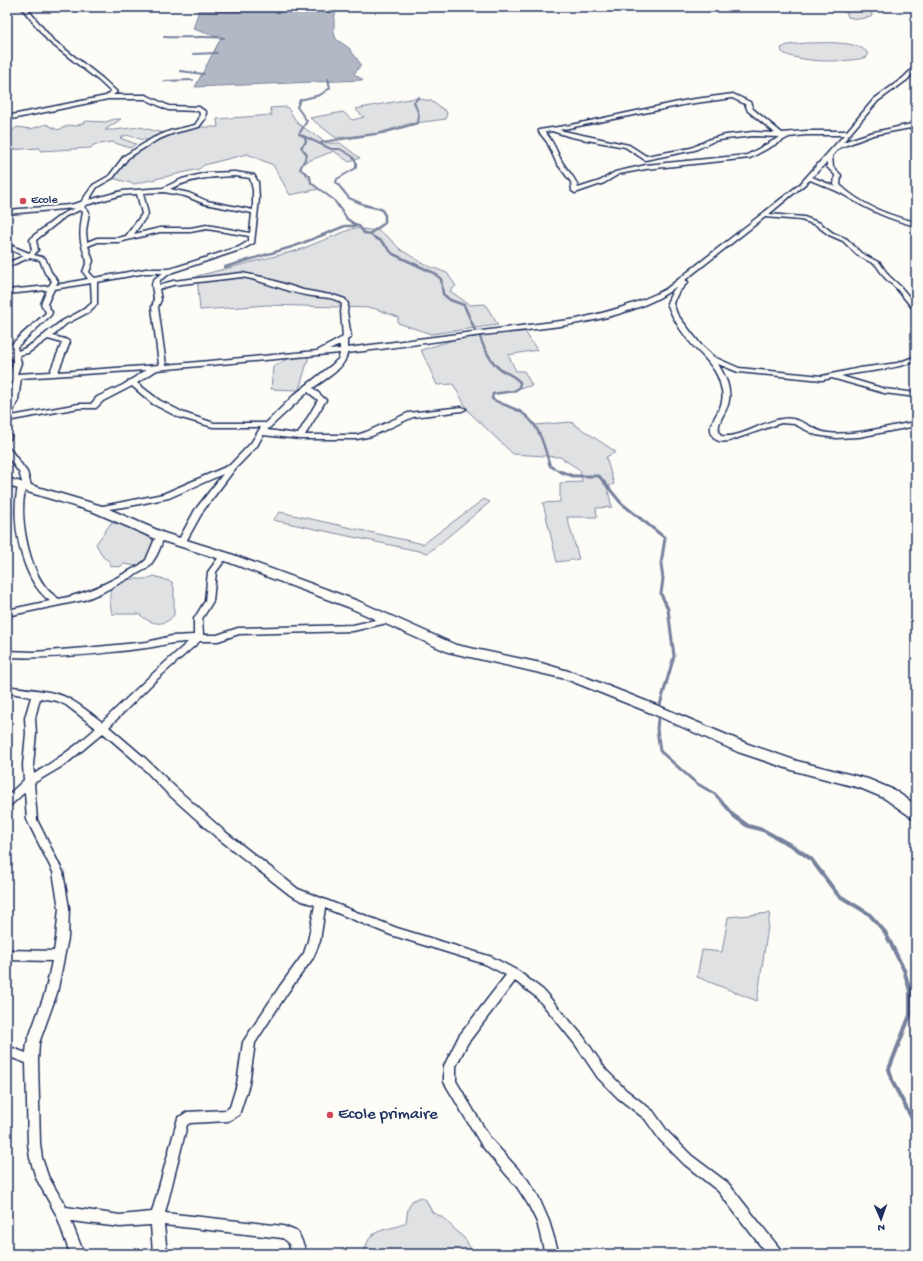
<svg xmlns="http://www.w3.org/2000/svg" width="923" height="1261" viewBox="0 0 923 1261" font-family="'Gochi Hand',sans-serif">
  <rect width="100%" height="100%" fill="#fdfcf7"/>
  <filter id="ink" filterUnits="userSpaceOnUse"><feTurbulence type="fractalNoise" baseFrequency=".025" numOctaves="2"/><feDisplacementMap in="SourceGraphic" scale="8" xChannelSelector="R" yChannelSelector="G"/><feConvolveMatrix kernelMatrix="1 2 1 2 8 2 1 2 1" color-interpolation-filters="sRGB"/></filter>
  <g filter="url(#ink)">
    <!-- green -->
    <g fill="#e0e1e3" stroke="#7e88a0">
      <polygon points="838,7 875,7 877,8 871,11 872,16 871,17 858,19 848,17 847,13 837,9"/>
      <path d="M 806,43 C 823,43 855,40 867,52 L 867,57 C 849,63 797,63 782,52 L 781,48 L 788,45 Z"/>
      <polygon points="415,98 431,101 447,112 446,119 408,124 379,133 336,138 310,118 343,112 352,120 364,117 355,109"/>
      <path d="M 287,107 L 298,124 L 327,143 L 340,143 L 360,158 L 349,162 L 334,151 L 303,163 L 300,169 C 309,176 310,182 319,189 L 290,195 L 273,165 L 247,154 L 204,165 L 199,169 L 134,184 L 112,178 L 132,154 L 153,140 C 149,140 144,140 140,139 C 132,137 127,133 120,138 L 136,144 L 130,148 L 112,142 L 93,145 L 91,148 L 40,151 L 40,148 L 7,150 L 7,135 L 17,127 L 31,129 L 46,124 L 58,130 L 69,125 L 76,126 L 87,121 L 106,122 L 114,119 L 121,119 L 105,130 L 113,130 L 140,127 L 163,133 L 162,137 L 195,127 L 218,127 L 217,119 L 272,115 L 270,108 Z"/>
      <polygon points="354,228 379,231 388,237 401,250 424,264 447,273 456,286 450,291 470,305 485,304 498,325 431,334 398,323 398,317 373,308 268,305 200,310 197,276 299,250"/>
      <polygon points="524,330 537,350 508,355 516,371 524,371 532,386 519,388 514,391 493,394 492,399 521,412 536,425 571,422 616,452 606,457 614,484 607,487 612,507 596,508 597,517 567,517 579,559 557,562 543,503 560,502 560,483 582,482 580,470 560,457 513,454 469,412 453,384 437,385 421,350 453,340"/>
      <polygon points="309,356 299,390 271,389 273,367 287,359"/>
      <polygon points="484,499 490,502 428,553 273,520 280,512 423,544"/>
      <path d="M 111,523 L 120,524 L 151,537 C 158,548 149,558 143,567 L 124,564 L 119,567 L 110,566 L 109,561 L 103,557 L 96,544 Z"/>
      <path d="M 154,576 L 172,582 L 174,588 L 174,615 C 164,628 150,624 139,614 L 112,614 C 108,594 107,580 132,579 C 141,579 146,580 154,576 Z"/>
      <polygon points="770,913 757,1001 697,977 702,950 722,952 728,917"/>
      <path d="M 420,1197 L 426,1200 L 432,1212 L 442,1217 L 466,1240 L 473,1254 L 364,1254 C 365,1249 367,1243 369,1239 C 377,1227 396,1230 406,1222 L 408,1209 L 412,1201 Z"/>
    </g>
    <!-- water -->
    <polygon fill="#b3b8c5" stroke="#76819c" points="200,7 337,7 334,19 334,33 336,39 349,48 360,63 360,66 354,74 363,80 195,87 221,38 193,29"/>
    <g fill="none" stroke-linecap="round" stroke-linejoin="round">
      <!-- stream-far3 -->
      <g stroke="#76819c" stroke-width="2">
        <path d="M 164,37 C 184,38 204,36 224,38"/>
        <polyline points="193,54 217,53"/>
        <polyline points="180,71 204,74"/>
        <polyline points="328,79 330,88 320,95 300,100 297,107 307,121 299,134 331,149 340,149 352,156 356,162 356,168 337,179 336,182 349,198 367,206"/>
        <polyline points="164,81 193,80"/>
        <polyline points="305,138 306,142 301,147 307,155 300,169 310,176 311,183 334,200 338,206"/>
        <polyline points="321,144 322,142 383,133 418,123 419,115 414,102 419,97"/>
      </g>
      <!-- stream-far2 -->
      <g stroke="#76819c" stroke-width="2.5">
        <polyline points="338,205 347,219 356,225"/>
        <polyline points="364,205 381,209 385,215 385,223 369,234 382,242 393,254 434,273 441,279 443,294 450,300 464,305 475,330"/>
        <polyline points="225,267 295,246 345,226 359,226 364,233 369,234"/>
        <path d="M 480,337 C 483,347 492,364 501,370 C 509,375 512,374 520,382 L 519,388 L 514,391 L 493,394 L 492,399 C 501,404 512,407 521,412 C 540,424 544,446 550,466 L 561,472"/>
      </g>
      <!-- stream-far1 -->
      <g stroke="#76819c" stroke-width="3">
        <polyline points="559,471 573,476 599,476 621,503 665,538 661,564 663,579 661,594 668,609 674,656 660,705"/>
        <polyline points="658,719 657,729 660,751 696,783 715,794 735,817"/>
      </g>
      <!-- stream -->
      <polyline stroke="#76819c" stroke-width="4" points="734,816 748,826 763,830 794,847 811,859 838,895 869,914 885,932 904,970 910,991 910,1015 889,1069 893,1083 916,1126"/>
      <!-- street casing -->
      <g stroke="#1b2f5e" stroke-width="3">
        <g id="street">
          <path d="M 21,7 L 26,7 L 52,39 L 102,78 L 116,91 L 117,92 L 113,95 L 146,95 L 169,106 L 199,107 L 206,112 L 205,119 L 199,127 L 174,133 L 157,140 L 128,158 L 113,178 L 97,187 L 89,200 L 122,191 L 163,188 L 182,179 L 206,173 L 235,172 L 254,175 L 258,182 L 259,199 L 254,243 L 243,249 L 173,272 L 160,280 L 159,285 L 173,281 L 242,273 L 262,277 L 303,290 L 336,296 L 345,299 L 348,304 L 347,312 L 351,337 L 347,340 L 347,348 L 577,319 C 608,312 638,304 666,289 L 800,184 L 844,135 L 806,135 L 789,137 L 750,158 L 646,169 L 619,174 L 604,183 L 575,193 L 572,191 L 571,182 L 556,162 L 547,142 L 539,132 L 539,130 L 571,125 L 688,100 L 733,94 L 750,102 L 753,109 L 782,133 L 806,131 L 847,131 L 874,99 L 903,78 L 916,65 L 916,70 L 907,80 L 878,101 L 843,142 L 870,133 L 916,123 L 916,127 L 873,135 L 839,148 L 832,156 L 833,167 L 841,175 L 840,185 C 860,204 889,216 916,222 L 916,226 C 887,219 869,210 844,195 C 834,189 821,185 810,180 L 769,214 L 804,217 L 820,223 L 833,233 L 847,239 L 861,253 L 880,263 L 889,276 L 900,286 L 916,305 L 916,311 L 914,310 L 896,288 L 885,278 L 876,265 L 857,255 L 843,241 L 829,235 L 816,225 L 801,220 L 765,217 L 685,280 L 688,282 L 678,293 L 673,303 L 677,314 L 701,345 L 714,357 L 739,368 L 822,376 L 860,368 L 898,363 L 916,356 L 916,361 C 892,370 866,371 841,376 L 885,389 L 916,393 L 916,397 L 884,393 L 832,378 L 822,380 L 738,372 L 718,364 C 725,376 731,387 729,400 C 728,413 713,423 721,436 C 740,439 763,421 782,419 C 802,416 811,431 828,433 C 857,436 887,426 916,422 L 916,426 L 859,437 L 836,438 L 816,435 L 794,424 L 781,423 L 729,441 C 722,442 716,442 713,436 C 706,425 718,415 721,405 C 723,399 723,392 721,387 C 718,371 707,360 696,349 C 684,336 673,320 667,303 L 672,292 L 677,286 C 629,324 541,328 482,335 C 437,341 392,348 347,353 C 346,368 324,380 313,388 L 326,400 L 305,435 L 357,435 L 366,432 L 408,413 L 462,407 L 466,409 L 462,411 L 413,417 L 372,436 L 357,439 L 300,439 L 263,435 L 257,446 L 235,469 L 203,511 L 184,545 L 178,545 L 177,543 L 195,510 L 223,474 L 169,498 L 130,506 L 95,511 L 94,509 L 95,507 L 98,507 L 163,494 L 230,465 L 251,443 L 261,427 L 213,427 L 178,417 L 153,404 L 132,386 L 103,401 L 96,408 L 79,408 L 7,421 C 7,407 11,393 14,379 L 7,379 L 7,375 L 10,375 L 13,363 L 12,358 L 7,359 L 7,355 L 11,353 L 9,347 L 20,336 L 45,314 L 46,312 L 41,304 L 47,290 L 7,294 L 7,290 L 49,286 L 52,281 L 45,273 L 40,260 L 29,258 L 7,267 L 7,263 L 24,256 L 7,248 L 7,244 L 29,253 L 32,250 L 30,240 L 33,236 L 62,214 L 75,208 L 7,214 L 7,210 L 70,205 L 81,202 L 93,185 L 109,176 L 124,156 L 153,138 L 170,131 L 195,125 L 199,119 L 200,113 L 198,111 L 168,110 L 145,99 L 108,99 L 7,120 L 7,116 L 106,96 L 111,92 L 98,80 L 48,41 ZM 732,98 L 745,104 L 748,111 L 775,133 L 753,132 L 726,135 L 710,139 L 691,148 L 646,156 L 629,145 L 559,130 L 688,104 ZM 552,131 L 571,137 L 625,147 L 645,160 L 695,150 L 714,141 L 726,139 L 753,136 L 780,137 L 747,155 L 646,165 L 615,172 L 600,181 L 578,188 C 576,177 566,170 561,160 C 556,150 553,141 545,132 ZM 827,162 L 827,167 L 835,175 L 834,185 L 836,187 L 812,177 ZM 235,176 L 250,178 L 253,190 L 253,210 L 207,201 L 189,193 L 170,189 C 193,178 210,177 235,176 ZM 164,192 L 185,196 L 205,204 L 252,213 L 250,233 L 207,225 L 190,228 L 160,228 L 134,234 L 148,214 L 143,193 ZM 137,194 L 142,214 L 126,236 L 118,238 L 97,238 L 87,242 L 86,231 L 89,212 L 84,207 L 86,205 L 122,195 ZM 80,210 L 83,212 C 79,233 79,241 87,261 L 83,272 L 88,279 L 56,285 L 58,281 L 51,272 L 45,258 L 34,255 L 38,250 L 36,240 L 66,216 ZM 207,229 L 249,236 L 249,241 L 239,247 L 170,269 L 146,269 L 94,278 L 89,272 L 93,261 L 88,246 L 98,242 L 119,242 L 160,232 L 190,232 ZM 146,273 L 163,273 C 142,284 159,290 152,307 L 159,365 L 58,372 L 70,342 L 65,339 L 53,336 L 66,324 L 89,312 L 97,304 L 97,282 ZM 242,277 C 266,281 288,293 312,296 C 322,298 334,296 342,304 L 341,312 L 343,337 L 317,351 L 166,365 L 158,307 L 161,300 L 159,289 L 173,285 ZM 91,283 L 92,303 C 83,311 73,315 62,321 C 47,331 35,345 18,351 L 17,347 L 51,315 L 52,312 L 47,304 L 54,289 ZM 48,339 L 62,343 L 50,372 L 17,374 L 21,363 L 19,355 L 28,353 ZM 340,345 L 340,349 L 329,350 ZM 340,353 L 339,358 L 332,365 L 294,395 L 266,423 L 214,423 L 184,413 L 159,400 L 137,383 L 157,370 ZM 146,370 L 123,385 L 97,397 L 91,404 L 79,404 L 11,416 L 18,400 L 21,378 ZM 308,392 L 318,400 L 298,434 L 267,430 Z"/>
          <polygon points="7,434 11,436 10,439 7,439"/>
          <path d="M 7,449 L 10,449 L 27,472 L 32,489 L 31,491 L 25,491 C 19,516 28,563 44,585 C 48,591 53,595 59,599 C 90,593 113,580 140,565 L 146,560 L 157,534 L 163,534 L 164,536 C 160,549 156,560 146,569 L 103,592 L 84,600 L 7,616 L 7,610 L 50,601 C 21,580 10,520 18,487 L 23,485 L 19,472 L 7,456 Z"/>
          <path d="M 224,553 L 228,556 L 216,572 L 213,601 L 202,619 L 203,635 L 217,635 L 238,628 L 353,625 L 388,617 L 392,620 L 391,622 L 353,631 L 239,634 L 218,641 L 200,641 L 154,682 L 109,727 L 145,758 L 175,787 L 223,830 L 298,889 L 397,928 L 492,957 L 518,971 L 543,990 L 583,1036 L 606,1070 L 626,1090 L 653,1111 L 668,1132 L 692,1156 L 728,1183 L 780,1249 L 782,1254 L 767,1254 L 718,1191 L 684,1164 L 660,1140 L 645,1119 L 618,1098 L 598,1078 L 575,1044 L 550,1013 L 535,996 L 515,981 L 467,1044 L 456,1066 L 456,1081 L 490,1138 L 527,1179 L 538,1196 L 549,1221 L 559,1254 L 545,1254 L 537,1222 L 528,1204 L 517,1187 L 482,1146 L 444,1082 L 444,1066 L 459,1036 L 506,975 L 485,964 L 391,935 L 325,908 L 320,941 L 313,958 L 288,992 L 255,1043 L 249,1084 L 239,1115 L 228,1121 L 190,1123 L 187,1125 L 165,1213 L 283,1226 L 298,1232 L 304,1246 L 304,1254 L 290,1254 C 290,1245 290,1242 282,1238 L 164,1225 L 167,1254 L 153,1254 L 151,1225 L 120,1227 L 71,1221 L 84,1254 L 70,1254 L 57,1216 L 36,1178 L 30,1158 L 28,1144 L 26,1063 L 7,1056 L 7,1046 L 26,1053 L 27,1043 L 45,993 L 52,961 L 7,960 L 7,950 L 54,951 L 56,938 L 59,908 L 53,872 L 27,820 L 25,792 L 11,805 L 7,806 L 7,796 L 24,780 L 23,765 L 26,733 L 25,718 L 31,697 L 7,692 L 7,686 C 23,689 48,690 63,696 C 77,702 90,713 102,722 L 148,678 L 188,642 C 172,642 161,646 146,648 C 100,654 53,659 7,657 L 7,651 L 34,652 L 86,648 L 147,642 L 172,636 L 194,635 L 194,619 L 205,601 L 208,572 L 221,554 ZM 40,698 L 57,701 L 66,705 L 96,728 C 77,746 56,760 34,774 L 33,765 L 36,733 L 35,718 ZM 103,733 L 139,764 L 167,793 L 215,836 L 290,895 L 302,901 L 315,905 L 308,941 L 304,953 L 280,986 L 243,1042 L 237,1084 L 230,1107 L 226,1110 L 187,1112 L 178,1118 L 152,1212 L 120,1215 L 66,1207 L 48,1176 L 42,1158 L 40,1144 L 38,1060 L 39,1043 L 57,993 L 68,938 L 69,908 L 63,872 L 37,820 L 34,783 L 66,764 Z"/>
        </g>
      </g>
      <!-- secondary casing -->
      <g stroke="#1b2f5e" stroke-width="3">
        <polygon id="secondary" points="7,478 102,506 164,533 228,553 358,601 456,645 541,663 575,673 661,707 748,744 797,761 868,779 894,790 916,805 916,819 911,817 884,798 860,788 795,771 738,752 651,713 566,679 448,652 348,607 220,559 156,539 94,512 18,489 7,485"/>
      </g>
      <!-- street -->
      <use href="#street" fill="#fdfcf7" fill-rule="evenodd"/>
      <!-- secondary -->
      <use href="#secondary" fill="#fdfcf7" fill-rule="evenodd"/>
    </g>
  </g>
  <!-- markers -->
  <g fill="#d1495b" stroke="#fdfcf7" stroke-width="1.5">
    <circle cx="23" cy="201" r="4"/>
    <circle cx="330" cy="1115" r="4"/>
  </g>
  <g text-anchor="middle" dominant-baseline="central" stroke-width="4" stroke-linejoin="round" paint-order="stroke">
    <!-- far-poi labels -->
    <g font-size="12" fill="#1b2f5e" stroke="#fdfcf7" text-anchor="start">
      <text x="31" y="201">Ecole</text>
    </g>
    <!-- near-poi labels -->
    <g font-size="17" fill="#1b2f5e" stroke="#fdfcf7" text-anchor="start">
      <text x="338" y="1115">Ecole primaire</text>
    </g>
  </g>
  <!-- margin -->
  <rect width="923" height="1261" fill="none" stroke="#fdfcf7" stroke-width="24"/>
  <rect x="12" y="12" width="899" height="1237" fill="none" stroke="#1b2f5e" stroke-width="1.5" filter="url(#ink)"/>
  <!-- north arrow -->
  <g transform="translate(881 1219) rotate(178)" stroke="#fdfcf7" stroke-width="3" paint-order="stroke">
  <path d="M0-3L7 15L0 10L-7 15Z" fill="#1b2f5e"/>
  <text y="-6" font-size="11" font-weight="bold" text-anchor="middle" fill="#1b2f5e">N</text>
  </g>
</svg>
